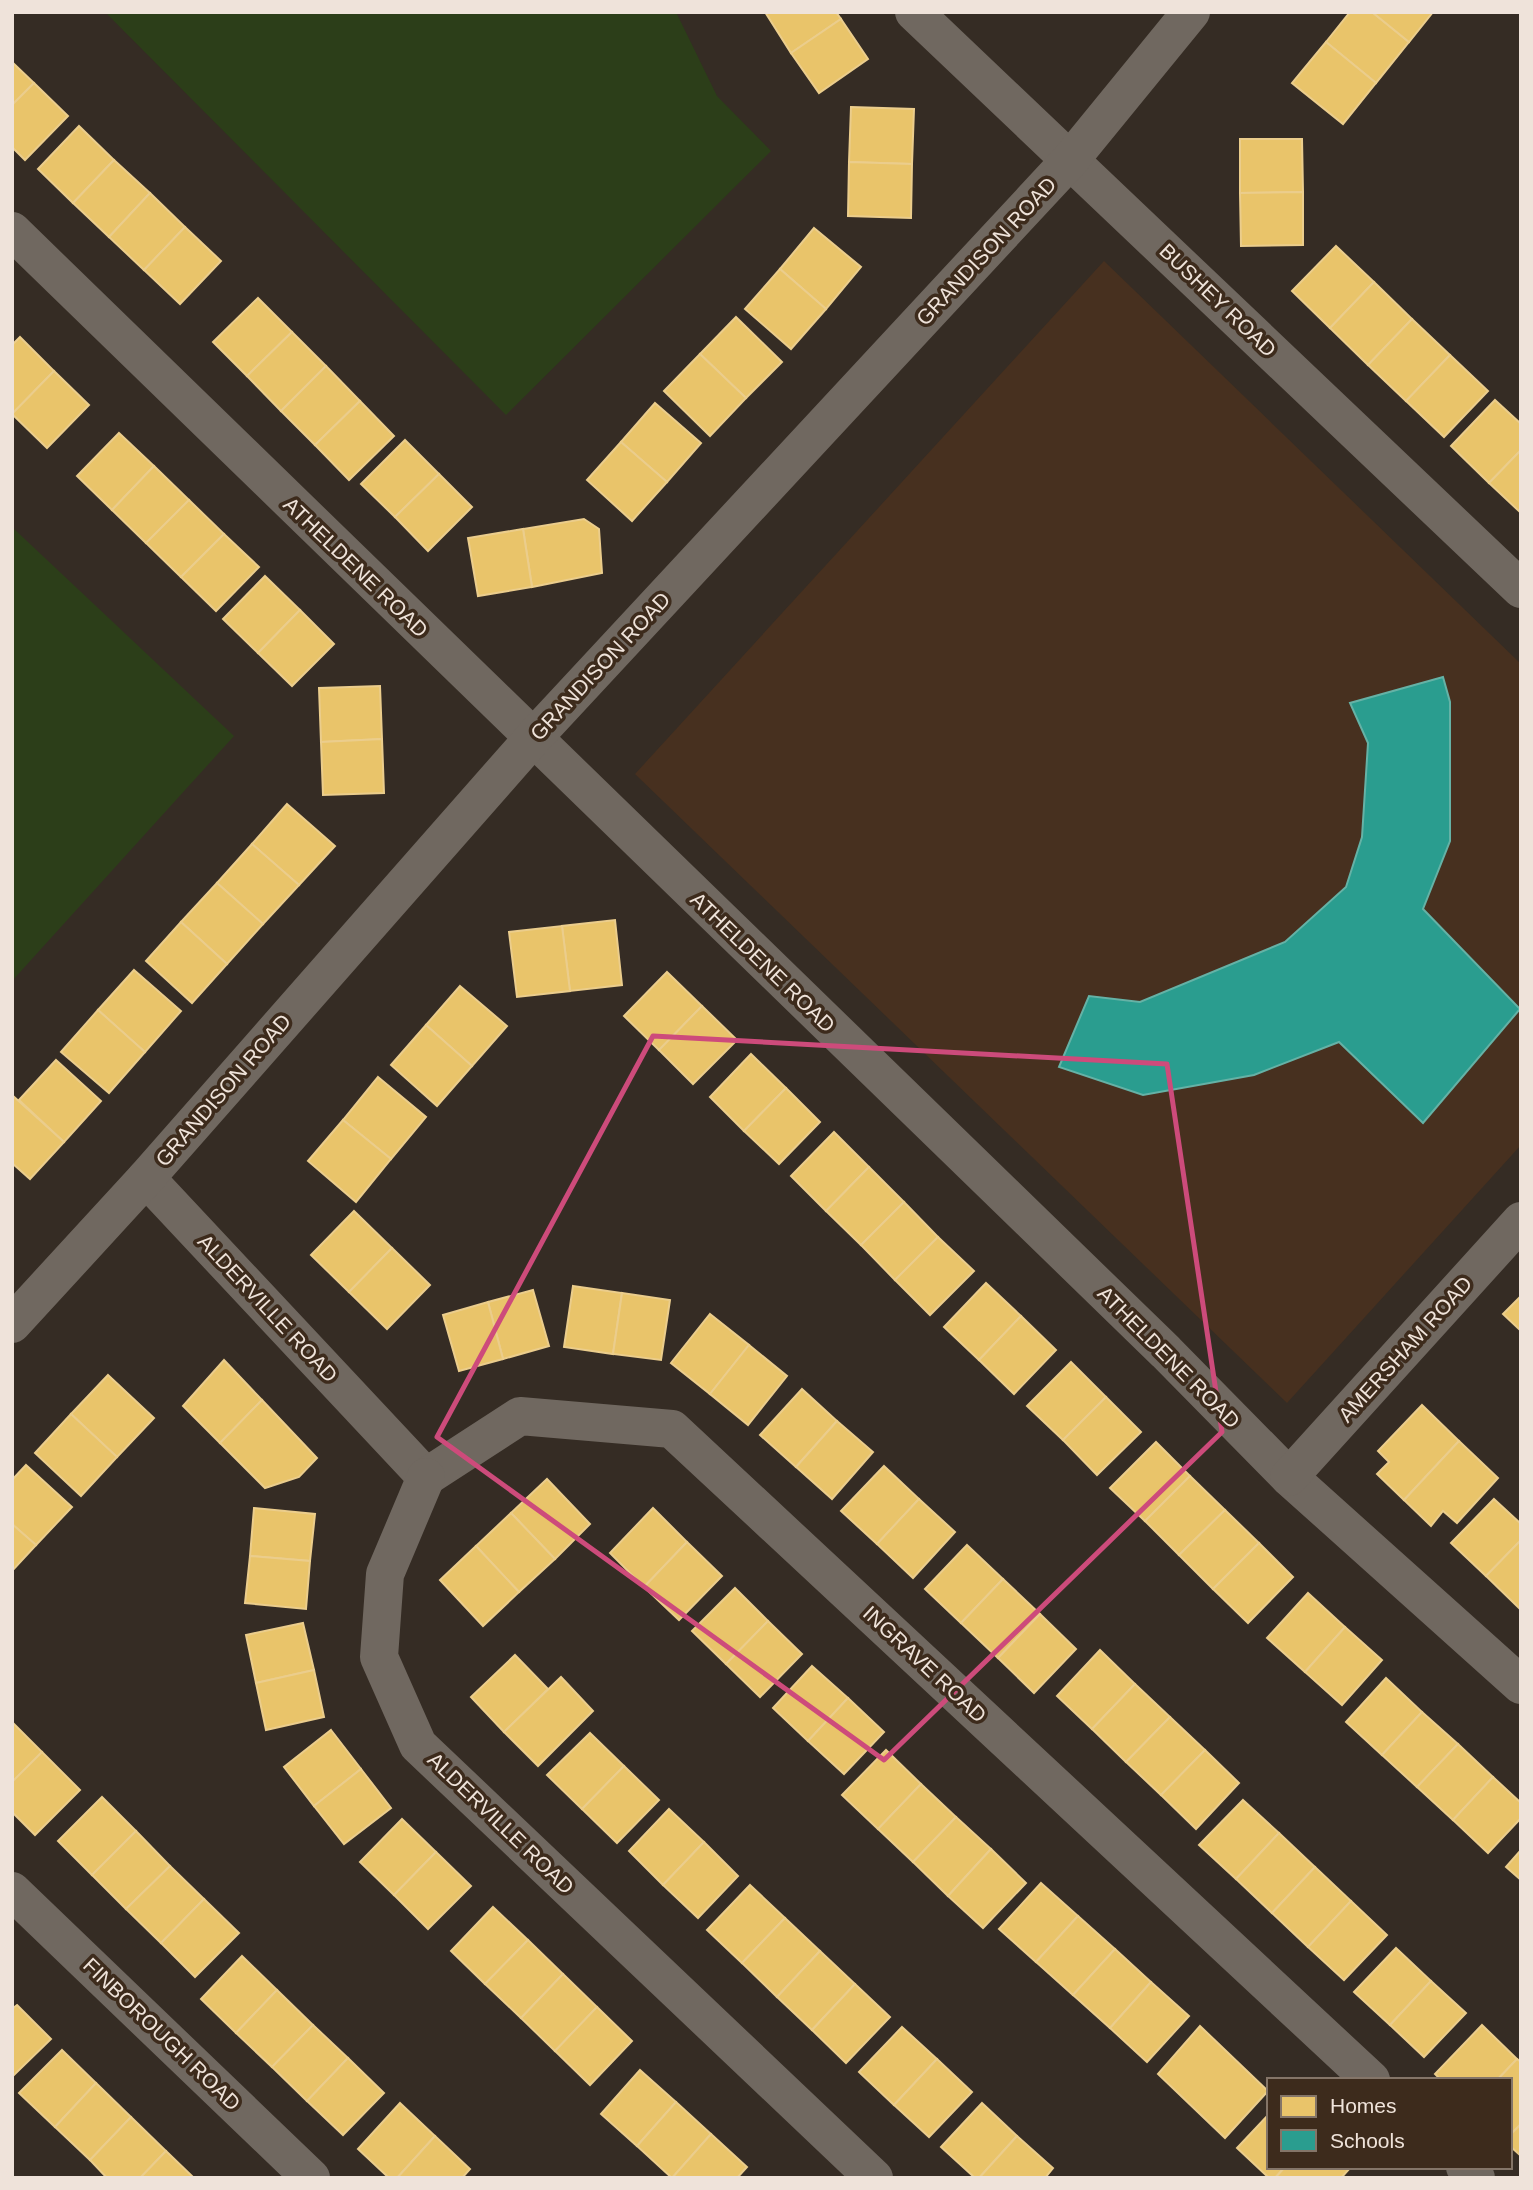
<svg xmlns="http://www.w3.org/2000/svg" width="1533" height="2190" viewBox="0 0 1533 2190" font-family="Arial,sans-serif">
  <rect width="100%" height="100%" fill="#352c24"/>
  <!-- built -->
  <polygon fill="#47301f" points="1104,261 1521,664 1521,1145 1287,1403 635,774"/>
  <!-- green -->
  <g fill="#2c3e19">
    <polygon points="105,12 676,12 717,96 771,151 506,415"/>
    <polygon points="12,527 234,736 12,981"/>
  </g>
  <!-- homes -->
  <g fill="#e9c46a" stroke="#ebcd8c" stroke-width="2">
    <polygon points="765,12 836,12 841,19 791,53"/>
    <polygon points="1350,12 1372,12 1409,42 1376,83 1326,42"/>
    <polygon points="1372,12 1433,12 1409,42"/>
    <polygon points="841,19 868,59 819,93 791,53"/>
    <polygon points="1326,42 1376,83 1343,124 1292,83"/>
    <polygon points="12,62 34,83 12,105"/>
    <polygon points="34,83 68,116 25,160 12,147 12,105"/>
    <polygon points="851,107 914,109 912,164 849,162"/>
    <polygon points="79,126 114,160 73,203 38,169"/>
    <polygon points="1240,139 1302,139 1303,192 1240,193"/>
    <polygon points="114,160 150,193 109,237 73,203"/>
    <polygon points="849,162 912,164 911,218 848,216"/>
    <polygon points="1303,192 1303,245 1241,246 1240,193"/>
    <polygon points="150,193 185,227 144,270 109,237"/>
    <polygon points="185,227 221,261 180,304 144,270"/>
    <polygon points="814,228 861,267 826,309 780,269"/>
    <polygon points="1336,246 1374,282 1330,328 1292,291"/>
    <polygon points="780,269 826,309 791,349 745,309"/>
    <polygon points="1374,282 1412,319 1368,365 1330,328"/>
    <polygon points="258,298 292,332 247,376 213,342"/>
    <polygon points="736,317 782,362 746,398 700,354"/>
    <polygon points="1412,319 1450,355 1406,401 1368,365"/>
    <polygon points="292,332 326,366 281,411 247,376"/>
    <polygon points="20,337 54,371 12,414 12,345"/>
    <polygon points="700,354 746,398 710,436 664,391"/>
    <polygon points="1450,355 1488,391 1444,437 1406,401"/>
    <polygon points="326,366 360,401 315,445 281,411"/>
    <polygon points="54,371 89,405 47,448 12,414"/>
    <polygon points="1495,400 1521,424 1521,450 1489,483 1451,446"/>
    <polygon points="360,401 394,436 349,480 315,445"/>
    <polygon points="655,403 701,443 667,482 621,442"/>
    <polygon points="119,433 154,466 112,510 77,476"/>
    <polygon points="405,440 439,474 395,517 361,484"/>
    <polygon points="621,442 667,482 632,521 587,480"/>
    <polygon points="1521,450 1521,513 1489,483"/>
    <polygon points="154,466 189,500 146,543 112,510"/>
    <polygon points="439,474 472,507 428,551 395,517"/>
    <polygon points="189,500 224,534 181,577 146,543"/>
    <polygon points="584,519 599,529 602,573 532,587 523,529"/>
    <polygon points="523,529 532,587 478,596 468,538"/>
    <polygon points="224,534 259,567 216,611 181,577"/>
    <polygon points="265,576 300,610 258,653 223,619"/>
    <polygon points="300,610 334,644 292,686 258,653"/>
    <polygon points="380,686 382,739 321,742 319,688"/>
    <polygon points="382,739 384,793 323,795 321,742"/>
    <polygon points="287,804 335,846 299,885 252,844"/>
    <polygon points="252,844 299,885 263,924 217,883"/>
    <polygon points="217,883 263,924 227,964 181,922"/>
    <polygon points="615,920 622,985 570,991 562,926"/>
    <polygon points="181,922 227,964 192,1003 146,961"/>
    <polygon points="562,926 570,991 517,997 509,932"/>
    <polygon points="134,970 181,1011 145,1052 98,1010"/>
    <polygon points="667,972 702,1006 659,1050 624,1016"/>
    <polygon points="460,986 507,1026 472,1066 426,1025"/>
    <polygon points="702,1006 737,1040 693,1084 659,1050"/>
    <polygon points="98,1010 145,1052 109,1093 61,1052"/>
    <polygon points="426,1025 472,1066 437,1106 391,1065"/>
    <polygon points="751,1054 786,1088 744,1131 710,1097"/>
    <polygon points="56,1060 101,1101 64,1142 19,1100"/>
    <polygon points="378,1077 426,1117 391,1159 343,1120"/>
    <polygon points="786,1088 820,1122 779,1164 744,1131"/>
    <polygon points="12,1095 64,1142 30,1179 12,1163"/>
    <polygon points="343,1120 391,1159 356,1202 308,1161"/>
    <polygon points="834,1132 869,1167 826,1211 791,1176"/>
    <polygon points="869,1167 904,1202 861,1245 826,1211"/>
    <polygon points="904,1202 938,1237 895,1280 861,1245"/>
    <polygon points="354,1211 392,1248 349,1292 311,1255"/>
    <polygon points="938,1237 974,1271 930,1315 895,1280"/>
    <polygon points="392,1248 430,1285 387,1329 349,1292"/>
    <polygon points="986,1283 1021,1316 979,1360 944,1327"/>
    <polygon points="573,1286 622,1293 613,1354 564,1347"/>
    <polygon points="533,1290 549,1346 503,1359 488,1302"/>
    <polygon points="622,1293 670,1300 661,1360 613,1354"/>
    <polygon points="1521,1296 1521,1331 1503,1314"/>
    <polygon points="488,1302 503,1359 459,1371 443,1315"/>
    <polygon points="710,1314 749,1345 710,1394 671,1363"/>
    <polygon points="1021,1316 1056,1350 1014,1394 979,1360"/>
    <polygon points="749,1345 787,1376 748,1425 710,1394"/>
    <polygon points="224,1360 262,1400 220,1443 183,1406"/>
    <polygon points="1071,1362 1106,1397 1063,1440 1027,1406"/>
    <polygon points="108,1375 154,1418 117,1457 71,1414"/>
    <polygon points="802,1389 837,1421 796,1467 760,1435"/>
    <polygon points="1106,1397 1141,1432 1097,1475 1063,1440"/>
    <polygon points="262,1400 317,1458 299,1477 265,1488 220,1443"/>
    <polygon points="1422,1405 1459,1441 1404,1500 1377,1474 1389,1462 1378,1451"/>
    <polygon points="71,1414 117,1457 81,1496 35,1453"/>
    <polygon points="837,1421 873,1452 832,1499 796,1467"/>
    <polygon points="1459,1441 1498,1478 1457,1523 1443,1511 1431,1526 1404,1500"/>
    <polygon points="1156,1442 1190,1476 1145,1521 1110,1488"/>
    <polygon points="26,1465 72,1507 36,1545 12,1524 12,1480"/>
    <polygon points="884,1466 919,1499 877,1544 841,1511"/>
    <polygon points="1190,1476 1225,1510 1179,1555 1145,1521"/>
    <polygon points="547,1479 590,1524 555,1559 511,1513"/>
    <polygon points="919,1499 955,1532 913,1578 877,1544"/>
    <polygon points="1494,1499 1521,1524 1521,1540 1486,1576 1451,1543"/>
    <polygon points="254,1508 315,1514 310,1561 250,1556"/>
    <polygon points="653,1508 687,1542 644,1587 610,1553"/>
    <polygon points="1225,1510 1259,1543 1213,1589 1179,1555"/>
    <polygon points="511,1513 555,1559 519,1592 476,1546"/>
    <polygon points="12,1524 36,1545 12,1571"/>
    <polygon points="1521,1540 1521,1609 1520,1609 1486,1576"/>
    <polygon points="687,1542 722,1576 679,1620 644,1587"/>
    <polygon points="1259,1543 1293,1577 1248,1623 1213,1589"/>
    <polygon points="967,1545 1003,1579 961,1623 925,1589"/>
    <polygon points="476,1546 519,1592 483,1626 440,1580"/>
    <polygon points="250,1556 310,1561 306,1609 245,1603"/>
    <polygon points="1003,1579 1040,1614 998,1658 961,1623"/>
    <polygon points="735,1588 768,1621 726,1664 692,1631"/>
    <polygon points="1308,1593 1345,1627 1305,1672 1267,1638"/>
    <polygon points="1040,1614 1076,1649 1034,1693 998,1658"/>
    <polygon points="768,1621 802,1654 760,1697 726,1664"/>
    <polygon points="303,1623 314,1670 256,1683 246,1635"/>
    <polygon points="1345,1627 1382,1660 1342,1705 1305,1672"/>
    <polygon points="1100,1650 1135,1684 1092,1729 1057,1696"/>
    <polygon points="515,1655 548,1689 504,1732 471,1697"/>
    <polygon points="812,1666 848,1698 808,1741 773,1708"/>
    <polygon points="314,1670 324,1717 266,1730 256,1683"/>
    <polygon points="561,1677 593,1711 538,1766 504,1732"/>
    <polygon points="1386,1678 1422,1712 1382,1755 1346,1722"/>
    <polygon points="1135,1684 1170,1717 1126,1762 1092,1729"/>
    <polygon points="848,1698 884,1732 844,1774 808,1741"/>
    <polygon points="1422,1712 1458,1744 1417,1787 1382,1755"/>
    <polygon points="1170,1717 1205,1750 1161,1795 1126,1762"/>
    <polygon points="12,1722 42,1752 12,1782"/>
    <polygon points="331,1730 361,1769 314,1806 284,1767"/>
    <polygon points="590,1733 624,1766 582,1809 547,1775"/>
    <polygon points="1458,1744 1493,1777 1453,1820 1417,1787"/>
    <polygon points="886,1750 921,1784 878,1829 842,1795"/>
    <polygon points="1205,1750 1239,1783 1196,1829 1161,1795"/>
    <polygon points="42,1752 80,1790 35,1835 12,1812 12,1782"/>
    <polygon points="624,1766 659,1800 617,1843 582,1809"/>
    <polygon points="361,1769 391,1808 344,1844 314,1806"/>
    <polygon points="1493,1777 1521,1803 1521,1818 1488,1853 1453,1820"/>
    <polygon points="921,1784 956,1817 913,1862 878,1829"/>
    <polygon points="102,1797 136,1831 92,1875 58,1841"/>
    <polygon points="1243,1800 1279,1833 1236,1879 1199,1845"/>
    <polygon points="669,1809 704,1842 663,1885 629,1851"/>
    <polygon points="956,1817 991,1849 948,1896 913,1862"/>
    <polygon points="402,1819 436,1852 394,1895 360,1862"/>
    <polygon points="136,1831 170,1866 126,1909 92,1875"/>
    <polygon points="1279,1833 1315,1867 1272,1913 1236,1879"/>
    <polygon points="704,1842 738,1876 698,1918 663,1885"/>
    <polygon points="991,1849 1026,1883 983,1928 948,1896"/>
    <polygon points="1521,1850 1521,1880 1506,1867"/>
    <polygon points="436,1852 471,1886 428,1929 394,1895"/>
    <polygon points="170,1866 204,1899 161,1943 126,1909"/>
    <polygon points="1315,1867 1351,1901 1308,1947 1272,1913"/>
    <polygon points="1041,1883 1078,1916 1036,1962 999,1929"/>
    <polygon points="750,1885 785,1918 742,1963 707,1930"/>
    <polygon points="204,1899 239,1933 195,1977 161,1943"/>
    <polygon points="1351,1901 1387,1935 1344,1980 1308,1947"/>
    <polygon points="493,1907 528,1940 485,1984 451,1951"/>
    <polygon points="1078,1916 1115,1949 1073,1995 1036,1962"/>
    <polygon points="785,1918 820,1951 777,1997 742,1963"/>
    <polygon points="528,1940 563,1974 521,2018 485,1984"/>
    <polygon points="1396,1948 1431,1981 1390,2025 1354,1992"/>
    <polygon points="1115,1949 1151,1982 1110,2028 1073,1995"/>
    <polygon points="820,1951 855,1984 812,2030 777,1997"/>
    <polygon points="242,1956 277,1990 236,2033 201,1999"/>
    <polygon points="563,1974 597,2007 555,2051 521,2018"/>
    <polygon points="1431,1981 1466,2013 1424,2057 1390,2025"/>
    <polygon points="1151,1982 1189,2016 1147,2062 1110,2028"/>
    <polygon points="855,1984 890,2017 846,2063 812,2030"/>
    <polygon points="277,1990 313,2025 272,2067 236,2033"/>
    <polygon points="17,2005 51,2039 12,2077 12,2009"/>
    <polygon points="597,2007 632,2041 590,2085 555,2051"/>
    <polygon points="313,2025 348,2058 307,2101 272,2067"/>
    <polygon points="1482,2025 1517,2059 1497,2080 1441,2080 1435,2074"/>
    <polygon points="1200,2026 1268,2091 1225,2138 1158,2074"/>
    <polygon points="902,2027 937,2059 894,2105 859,2072"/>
    <polygon points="62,2050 96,2083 55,2127 19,2093"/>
    <polygon points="348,2058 384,2093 343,2135 307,2101"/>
    <polygon points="937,2059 972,2092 929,2137 894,2105"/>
    <polygon points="1517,2059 1521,2062 1521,2124 1510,2135 1510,2080 1497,2080"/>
    <polygon points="640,2070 676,2102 637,2146 601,2114"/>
    <polygon points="96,2083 131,2117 90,2160 55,2127"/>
    <polygon points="676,2102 711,2134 672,2178 637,2146"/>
    <polygon points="400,2103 435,2136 397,2178 389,2178 358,2149"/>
    <polygon points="982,2103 1017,2136 979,2178 975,2178 941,2147"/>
    <polygon points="1269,2114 1269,2167 1285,2167 1275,2178 1269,2178 1237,2148"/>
    <polygon points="131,2117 166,2151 140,2178 107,2178 90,2160"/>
    <polygon points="1521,2124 1521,2156 1510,2146 1510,2135"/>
    <polygon points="711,2134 747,2167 737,2178 672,2178"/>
    <polygon points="435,2136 470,2169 462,2178 397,2178"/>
    <polygon points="1017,2136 1053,2168 1045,2178 979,2178"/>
    <polygon points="166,2151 194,2178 140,2178"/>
    <polygon points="1285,2167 1351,2167 1341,2178 1275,2178"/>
  </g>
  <!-- schools -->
  <polygon fill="#2a9d8f" stroke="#65b2a6" stroke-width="2" points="1443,677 1450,702 1450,841 1423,909 1520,1009 1423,1123 1339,1042 1254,1075 1143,1095 1059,1067 1089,996 1140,1002 1285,942 1346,887 1362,837 1368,743 1350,703"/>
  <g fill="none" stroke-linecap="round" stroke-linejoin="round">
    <!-- minor -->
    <g stroke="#706860" stroke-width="38">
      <polyline points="914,12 1521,589"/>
      <polyline points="12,231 1166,1352 1289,1477 1521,1685"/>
      <polyline points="146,1178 426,1477"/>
      <polyline points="12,1324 146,1178 533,738 1071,159 1191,12"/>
      <polyline points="426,1477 520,1416 672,1429 1371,2080"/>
      <polyline points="426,1477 385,1574 379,1657 418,1745 874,2178"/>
      <polyline points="1289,1477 1521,1221"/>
      <polyline points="12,1891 311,2178"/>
      <polyline points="1465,2167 1476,2178"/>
    </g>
  </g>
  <!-- marked area -->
  <path fill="none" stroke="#cd4b7b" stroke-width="5" stroke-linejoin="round" d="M 653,1036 L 1167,1064 L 1222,1432 L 884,1760 L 437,1437 Z"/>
  <g text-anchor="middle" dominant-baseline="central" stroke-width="7" stroke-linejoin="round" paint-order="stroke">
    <!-- street labels -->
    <g font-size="21" fill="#efe3da" stroke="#3d2b1c">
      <text transform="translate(986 251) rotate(-47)">GRANDISON ROAD</text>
      <text transform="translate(1218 300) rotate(44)">BUSHEY ROAD</text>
      <text transform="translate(356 567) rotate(44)">ATHELDENE ROAD</text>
      <text transform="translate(600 666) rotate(-47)">GRANDISON ROAD</text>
      <text transform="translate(763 962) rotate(44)">ATHELDENE ROAD</text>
      <text transform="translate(223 1090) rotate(-49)">GRANDISON ROAD</text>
      <text transform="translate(268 1308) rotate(47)">ALDERVILLE ROAD</text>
      <text transform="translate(1405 1349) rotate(-48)">AMERSHAM ROAD</text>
      <text transform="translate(1169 1357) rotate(45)">ATHELDENE ROAD</text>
      <text transform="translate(925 1664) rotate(43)">INGRAVE ROAD</text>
      <text transform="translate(501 1823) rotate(44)">ALDERVILLE ROAD</text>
      <text transform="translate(162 2034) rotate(44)">FINBOROUGH ROAD</text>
    </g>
  </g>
  <!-- border -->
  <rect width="1533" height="2190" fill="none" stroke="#efe3da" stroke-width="28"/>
  <!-- legend -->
  <rect x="1267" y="2078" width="245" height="91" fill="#3d2b1c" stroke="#847568" stroke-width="2"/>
  <rect x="1281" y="2096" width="35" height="21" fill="#e9c46a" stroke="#847568" stroke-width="2"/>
  <text x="1330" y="2113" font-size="21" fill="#efe3da">Homes</text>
  <rect x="1281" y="2130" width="35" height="21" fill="#2a9d8f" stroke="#847568" stroke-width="2"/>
  <text x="1330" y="2148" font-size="21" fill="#efe3da">Schools</text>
</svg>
